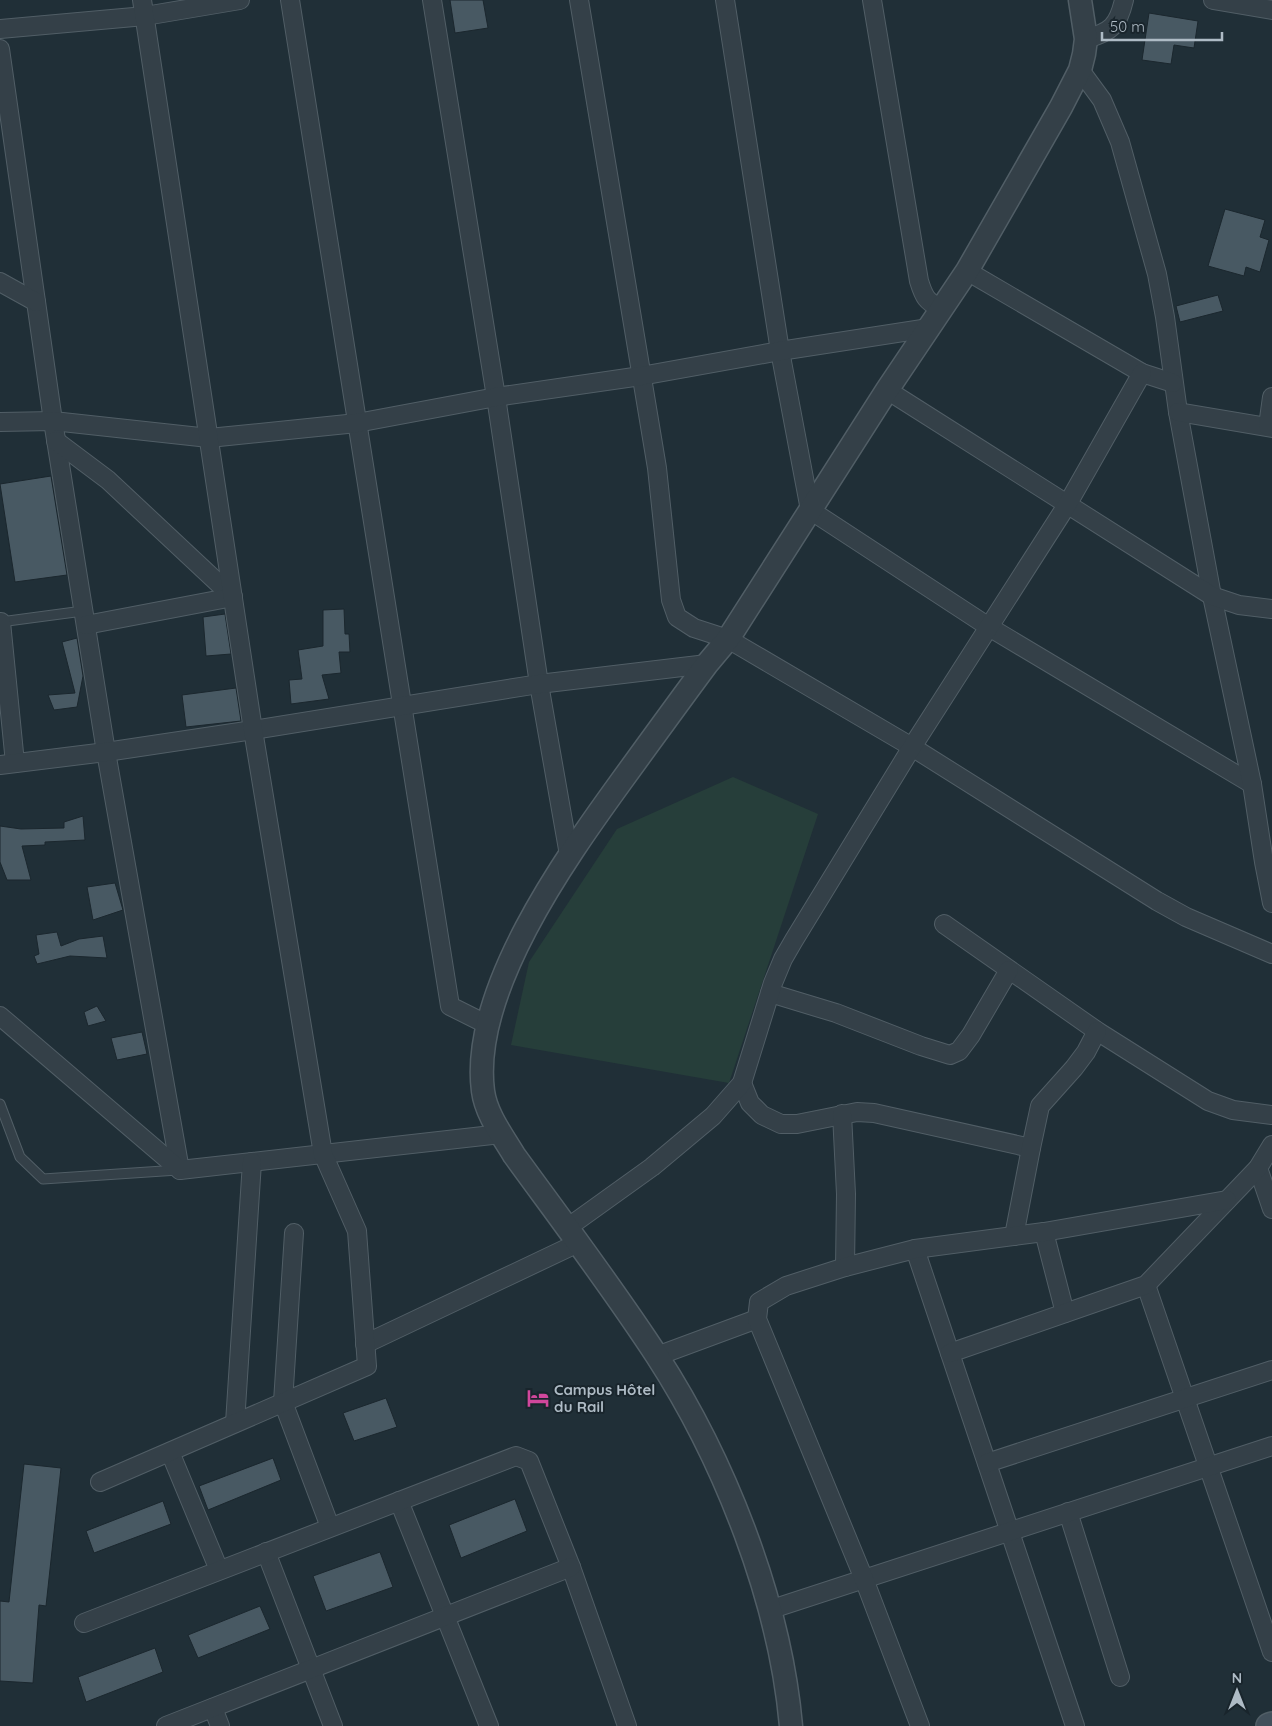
<svg xmlns="http://www.w3.org/2000/svg" width="1272" height="1726" viewBox="0 0 1272 1726" font-family="Quicksand,sans-serif">
  <rect width="100%" height="100%" fill="#202f37"/>
  <!-- green -->
  <polygon fill="#263e3a" points="733,777 818,814 729,1083 511,1045 529,962 617,829"/>
  <!-- building -->
  <g fill="#485963" stroke="#1b272e">
    <polygon points="450,0 483,0 488,28 455,33"/>
    <polygon points="1149,13 1198,21 1194,48 1174,45 1171,64 1142,60"/>
    <polygon points="1225,209 1265,220 1260,237 1269,240 1260,272 1246,267 1244,276 1208,266"/>
    <polygon points="1218,295 1223,311 1180,322 1176,306"/>
    <polygon points="51,476 67,575 15,582 0,484"/>
    <polygon points="344,609 345,634 349,634 350,652 339,652 341,673 322,675 329,699 291,704 289,680 302,679 298,650 323,646 323,610"/>
    <polygon points="225,614 231,654 206,656 203,617"/>
    <polygon points="77,638 83,676 77,707 54,710 48,695 75,693 62,642"/>
    <polygon points="236,688 241,721 186,727 182,695"/>
    <polygon points="83,816 85,840 45,842 45,845 22,846 31,880 7,880 0,862 0,826 21,829 64,828 64,822"/>
    <polygon points="115,883 123,910 93,920 87,887"/>
    <polygon points="57,932 61,946 79,939 103,936 107,958 70,956 37,964 34,956 39,954 36,935"/>
    <polygon points="97,1006 106,1021 88,1026 84,1012"/>
    <polygon points="142,1032 147,1054 117,1060 111,1038"/>
    <polygon points="386,1398 397,1427 354,1441 343,1413"/>
    <polygon points="273,1458 281,1480 208,1510 199,1486"/>
    <polygon points="24,1464 61,1468 46,1606 39,1605 33,1683 0,1681 0,1601 9,1602"/>
    <polygon points="515,1499 527,1531 461,1558 449,1525"/>
    <polygon points="163,1501 171,1524 94,1553 86,1531"/>
    <polygon points="380,1552 393,1587 326,1611 313,1576"/>
    <polygon points="260,1606 270,1629 198,1658 188,1635"/>
    <polygon points="155,1648 163,1672 86,1702 78,1677"/>
  </g>
  <g fill="none" stroke-linecap="round" stroke-linejoin="round">
    <!-- service casing -->
    <g stroke="#515e66" stroke-width="11">
      <g id="service">
        <polyline points="0,622 83,611"/>
        <polyline points="0,1104 20,1157 43,1179 178,1170"/>
      </g>
    </g>
    <!-- minor casing -->
    <g stroke="#515e66" stroke-width="20">
      <g id="minor">
        <polyline points="290,0 450,1006 488,1025"/>
        <polyline points="432,0 496,397 539,684 569,855"/>
        <polyline points="579,0 657,468 671,600 677,617 694,628 728,639 912,747 1157,901 1186,917 1272,954"/>
        <polyline points="725,0 780,351 810,510 989,627 1252,784"/>
        <path d="M 872,0 L 919,281 C 924,297 926,301 941,309"/>
        <polyline points="1213,0 1272,10"/>
        <polyline points="0,29 145,16 240,0"/>
        <path d="M 1086,39 C 1111,32 1118,26 1124,0"/>
        <polyline points="0,49 53,421 106,752 180,1170"/>
        <polyline points="1080,70 1102,100 1120,142 1157,274 1165,317 1178,412 1212,596 1252,784 1264,862 1272,903"/>
        <polyline points="967,271 1142,373 1173,383"/>
        <polyline points="0,282 36,302"/>
        <polyline points="887,390 1212,596 1239,605 1272,609"/>
        <polyline points="1178,412 1272,428"/>
        <polyline points="0,422 53,421 209,438 357,423 496,397 641,376 780,351 929,328"/>
        <polyline points="1268,426 1272,397"/>
        <polyline points="56,441 108,480 233,597"/>
        <polyline points="1,622 15,763"/>
        <polyline points="86,625 233,597"/>
        <polyline points="0,765 106,752 253,730 539,684 707,664"/>
        <polyline points="944,924 1097,1031 1208,1101 1233,1110 1272,1115"/>
        <polyline points="770,993 836,1013 921,1046 950,1055 959,1051 971,1035 1009,970"/>
        <polyline points="0,1016 180,1170 501,1134"/>
        <polyline points="742,1083 750,1103 762,1115 781,1124 797,1124 857,1112 874,1113 1031,1148"/>
        <polyline points="842,1114 846,1194 845,1267"/>
        <polyline points="1258,1168 1272,1209"/>
        <polyline points="567,1228 652,1167 713,1116 742,1083 773,983 783,959 794,940 912,747 1067,505 1142,373"/>
        <polyline points="1044,1232 1065,1313"/>
        <polyline points="294,1233 283,1402 330,1527"/>
        <polyline points="1014,1236 1031,1148 1040,1106 1074,1068 1086,1052 1097,1031"/>
        <polyline points="915,1249 1075,1726"/>
        <polyline points="1146,1285 1272,1652"/>
        <polyline points="365,1344 578,1243"/>
        <polyline points="950,1353 1146,1285 1258,1168 1272,1145"/>
        <polyline points="657,1356 757,1319"/>
        <polyline points="235,1423 252,1162"/>
        <polyline points="170,1452 219,1570"/>
        <polyline points="987,1463 1272,1370"/>
        <polyline points="100,1482 367,1366 357,1231 323,1154 253,730 142,0"/>
        <polyline points="399,1501 489,1726"/>
        <polyline points="1068,1512 1120,1677"/>
        <polyline points="266,1552 333,1726"/>
        <polyline points="769,1610 1272,1446"/>
        <polyline points="84,1623 516,1456 529,1461 571,1567 627,1726"/>
        <polyline points="213,1708 220,1726"/>
        <polyline points="166,1726 571,1567"/>
        <polyline points="920,1726 864,1579 757,1319 759,1302 786,1286 845,1267 915,1249 1044,1232 1227,1200"/>
      </g>
    </g>
    <!-- tertiary casing -->
    <g stroke="#515e66" stroke-width="25">
      <path id="tertiary" d="M 791,1726 C 780,1601 725,1461 657,1356 C 612,1287 562,1221 514,1155 C 502,1135 486,1114 483,1091 C 470,992 565,859 620,783 C 649,743 678,703 707,664 L 728,639 L 887,390 L 967,271 L 1061,107 L 1080,70 L 1084,54 L 1086,39 L 1080,0"/>
    </g>
    <!-- secondary casing -->
    <g stroke="#515e66" stroke-width="28">
      <polyline id="secondary" points="1269,1726 1272,1725"/>
    </g>
    <!-- service -->
    <use href="#service" stroke="#344048" stroke-width="9"/>
    <!-- minor -->
    <use href="#minor" stroke="#344048" stroke-width="18"/>
    <!-- tertiary -->
    <use href="#tertiary" stroke="#344048" stroke-width="22"/>
    <!-- secondary -->
    <use href="#secondary" stroke="#42505b" stroke-width="25"/>
  </g>
  <!-- icons -->
  <defs>
    <g id="hotel-bare" transform="scale(1.725)"><path d="M-6-4.5h1.5V1H6V5H4.5V3h-9V5H-6ZM-4 0a1.8 1.8 0 1 1 3.6 0ZM.5 0V-2.5h3Q6-2.5 6 0Z" fill="#d1479c" stroke="#19252c" stroke-width="2.5" paint-order="stroke"/></g>
  </defs>
  <g fill-rule="evenodd">
    <use href="#hotel-bare" x="538" y="1398"/>
  </g>
  <g text-anchor="middle" dominant-baseline="central" stroke-width="4" stroke-linejoin="round" paint-order="stroke">
    <!-- poi labels -->
    <g font-size="15" font-weight="bold" fill="#aebbc5" stroke="#19252c" text-anchor="start">
      <text x="554" y="1389">Campus Hôtel<tspan x="554" dy="17">du Rail</tspan></text>
    </g>
  </g>
  <!-- north arrow -->
  <g transform="translate(1237 1691)" stroke="#19252c" stroke-width="4" paint-order="stroke">
  <path d="M0-4L9 19L0 12L-9 19Z" fill="#aebbc5"/>
  <text y="-8" font-size="14" font-weight="bold" text-anchor="middle" fill="#aebbc5">N</text>
  </g>
  <!-- scale -->
  <path d="M1102 32v8h120v-8" fill="none" stroke="#aebbc5" stroke-width="2.5"/>
  <text x="1110" y="32" font-size="15" fill="#aebbc5" stroke="#19252c" stroke-width="4" paint-order="stroke">50 m</text>
</svg>
